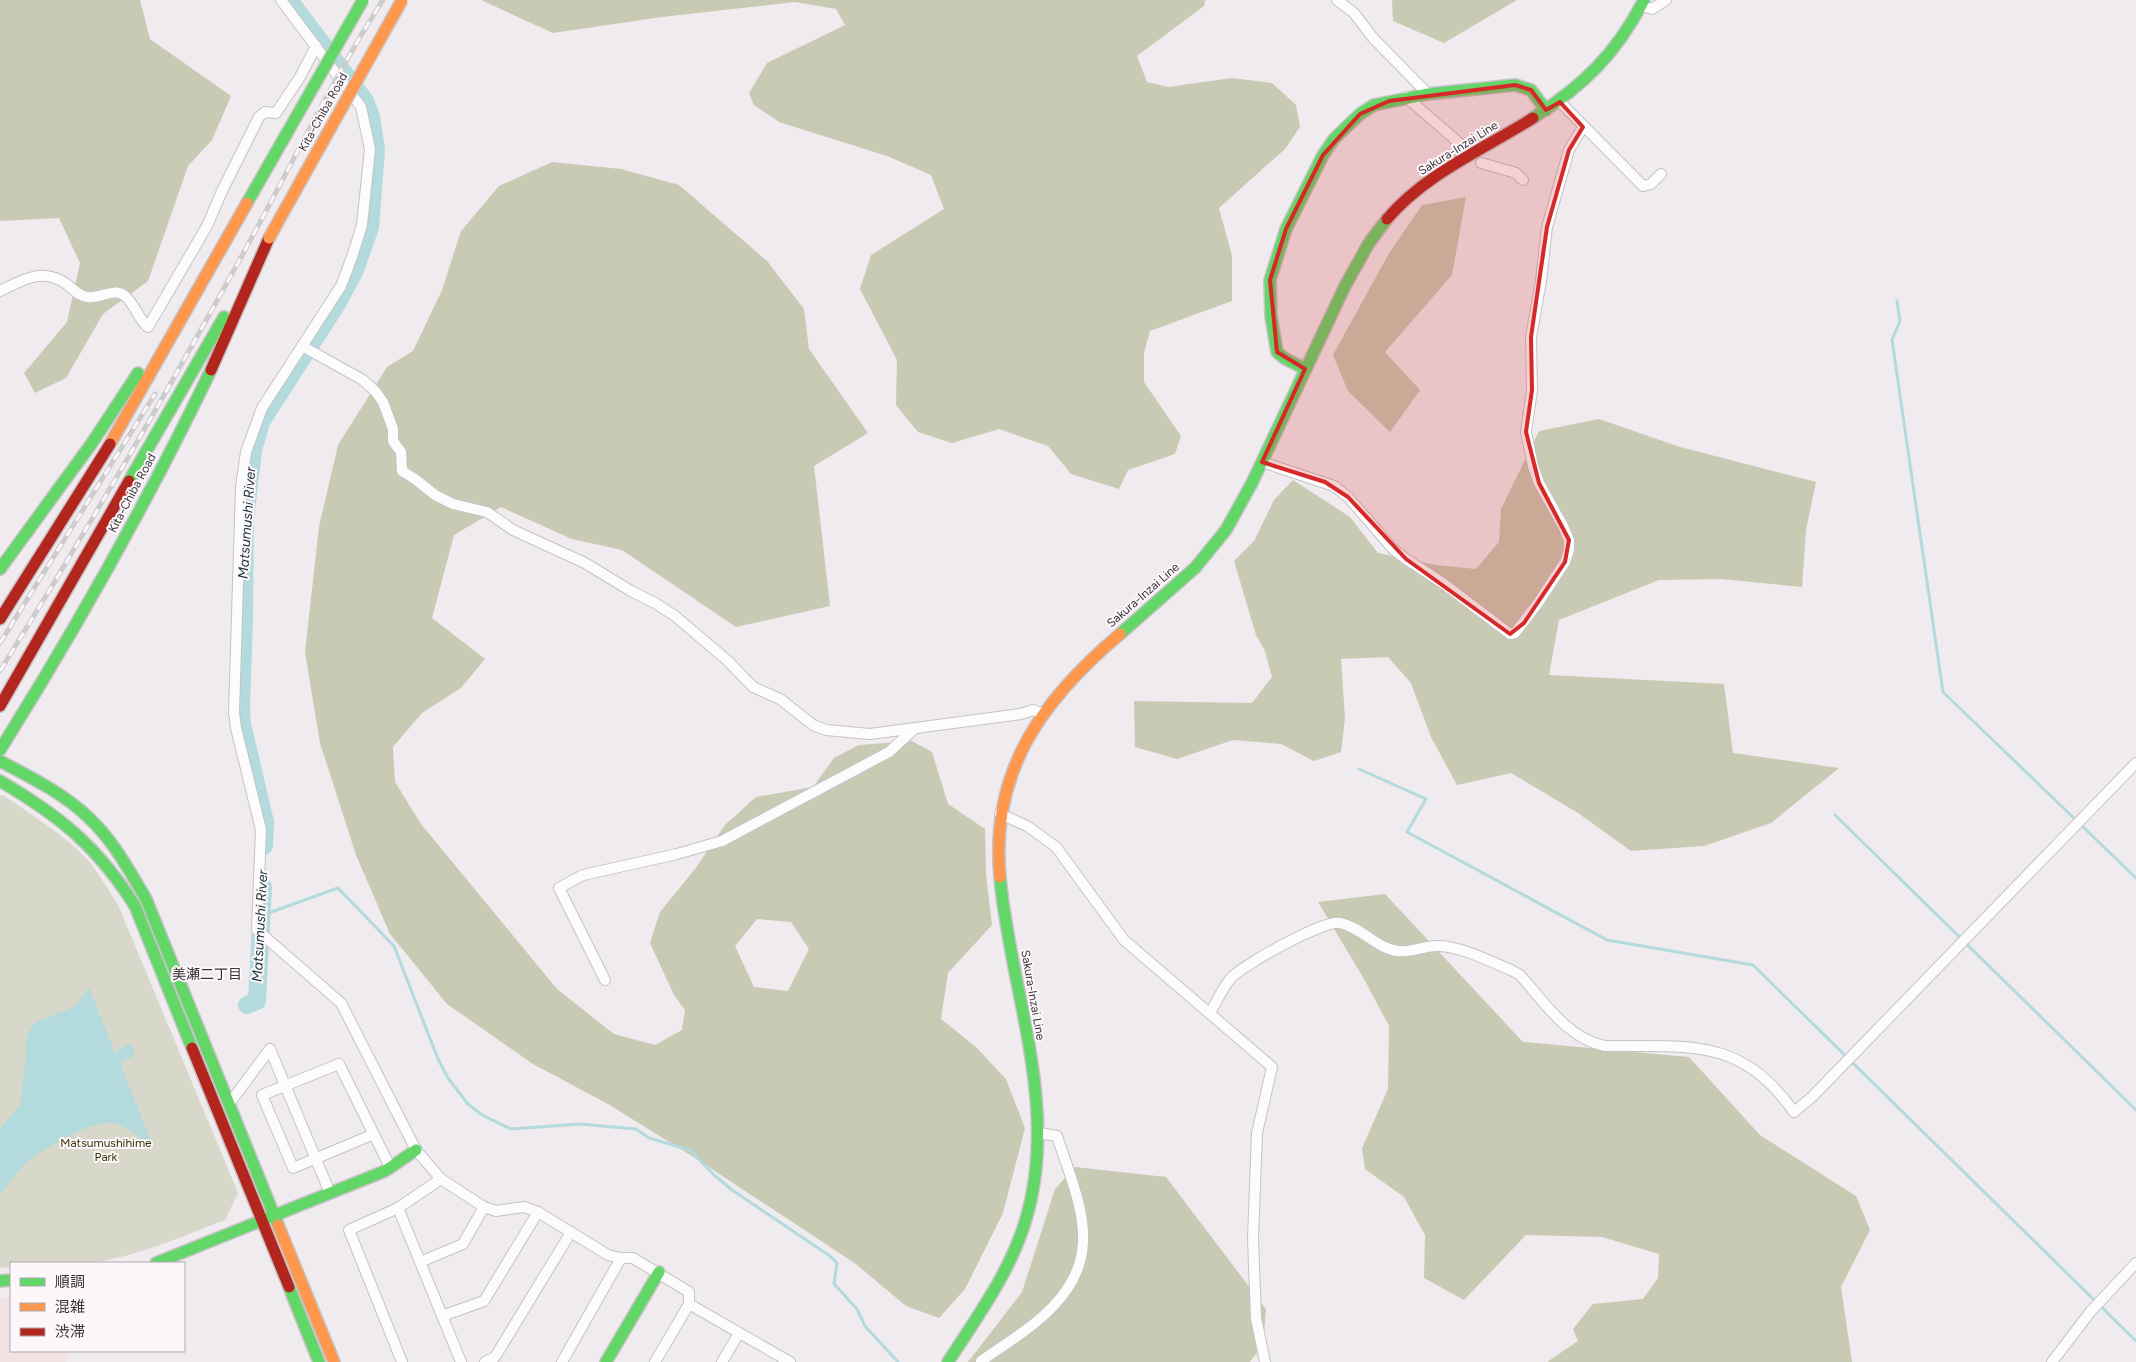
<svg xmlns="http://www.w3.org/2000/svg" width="2136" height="1362" viewBox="0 0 2136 1362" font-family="Figtree,'Noto Sans JP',sans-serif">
  <rect width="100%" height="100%" fill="#efebee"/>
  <!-- education -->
  <polygon fill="#f3e2e2" points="11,1298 11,1351 69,1351 66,1362 0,1362 0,1299"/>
  <!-- green -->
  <path fill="#d8d8ca" d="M 3,795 C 29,813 55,829 78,850 C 95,866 107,887 119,907 L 238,1193 L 225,1220 C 180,1237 133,1259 85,1263 C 61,1265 35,1263 11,1263 L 11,1267 L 0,1268 L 0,796 Z"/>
  <!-- forest -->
  <g fill="#c9cab3" fill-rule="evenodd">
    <polygon points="0,0 140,0 150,39 231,96 212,140 188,166 148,281 103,314 66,378 35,393 24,373 67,322 80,263 59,218 0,221"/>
    <polygon points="481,0 1205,0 1204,6 1137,56 1147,82 1168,87 1232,78 1272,83 1296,105 1300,127 1285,149 1219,208 1232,256 1232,301 1150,331 1144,353 1144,382 1181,436 1175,454 1128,470 1119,489 1071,474 1048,446 999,429 952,443 918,432 896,405 897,360 860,289 871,255 944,209 931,175 887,156 779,122 754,105 749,93 767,63 845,25 836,9 795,2 662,17 553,33"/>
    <polygon points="1392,0 1517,0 1444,43 1393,21"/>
    <path d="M 552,162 L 621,169 L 679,185 L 767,261 L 804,309 L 809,349 L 868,433 L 814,466 L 830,606 L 736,627 L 622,550 L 572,539 L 501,507 L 454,535 L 432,618 L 485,659 L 461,688 L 422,713 L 393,747 L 395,782 L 421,824 L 557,989 L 614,1034 L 655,1045 L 682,1030 L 685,1010 L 674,995 L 650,943 L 660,912 L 695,869 L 725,825 L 756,797 L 813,787 L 834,758 L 859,745 L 912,741 L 932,752 L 948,804 L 985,829 L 986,874 L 992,925 L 948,973 L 941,1019 L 976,1047 L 1006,1079 L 1025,1128 L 1003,1213 L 965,1289 L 939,1318 L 906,1306 L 856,1264 L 695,1158 L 608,1104 L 533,1064 L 447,1004 L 390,934 L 356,855 L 320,743 L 305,652 L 319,527 L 338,445 L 387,367 L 413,351 L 442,290 L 461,231 L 499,186 ZM 757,919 L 791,922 L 809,949 L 788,991 L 754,987 L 735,946 Z"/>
    <polygon points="1466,197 1452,275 1385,352 1420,390 1390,432 1348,391 1333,355 1388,255 1422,205"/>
    <polygon points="1599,419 1680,447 1816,482 1806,530 1802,587 1721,579 1659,580 1559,620 1549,675 1724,684 1733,753 1839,768 1771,823 1704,846 1631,851 1578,813 1511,773 1457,785 1431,737 1411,683 1388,657 1341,659 1345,718 1341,752 1314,761 1281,744 1233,740 1177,759 1135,747 1134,701 1252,703 1272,677 1265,651 1256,635 1234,561 1254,541 1274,500 1293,480 1350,517 1378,553 1436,565 1476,569 1499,542 1501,509 1539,431"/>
    <polygon points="1385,894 1523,1042 1689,1057 1760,1135 1856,1196 1870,1230 1841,1287 1852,1362 1547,1362 1578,1341 1573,1329 1593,1304 1643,1299 1658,1278 1659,1254 1602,1237 1526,1235 1464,1300 1424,1278 1425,1235 1404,1197 1365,1169 1362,1148 1388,1089 1389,1026 1364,979 1318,902"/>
    <polygon points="1075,1167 1166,1177 1266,1309 1263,1344 1250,1362 968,1362 1022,1292 1055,1189"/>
  </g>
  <!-- water -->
  <path fill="#b3dadc" d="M 89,988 L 115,1053 L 130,1043 L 135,1055 L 120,1063 L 153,1146 L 148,1146 C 138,1136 128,1126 113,1123 C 91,1120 44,1148 27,1162 C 17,1171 9,1184 0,1195 L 0,1129 L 20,1105 L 26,1057 L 26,1038 L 34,1023 L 74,1007 Z"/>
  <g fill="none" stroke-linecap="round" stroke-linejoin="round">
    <!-- stream -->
    <g stroke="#b3dadc" stroke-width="3">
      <polyline points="1897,301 1900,321 1892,340 1943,692 2136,878"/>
      <polyline points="1359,769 1426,799 1407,832 1607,940 1753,965 2136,1341"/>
      <polyline points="1835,815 2136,1110"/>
      <polyline points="263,915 338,888 394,946 438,1059 448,1078 468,1104 482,1115 511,1129 580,1124 636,1129 649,1138 690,1150 713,1174 732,1190 830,1256 837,1263 834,1284 857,1309 865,1326 898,1362"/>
    </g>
    <!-- river -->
    <g stroke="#b3dadc" stroke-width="18">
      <polyline points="264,846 265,822 242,724 241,710 244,616 245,519 253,450 261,422 337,304 355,270 370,227 376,149 371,117 365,101 289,0"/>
      <polyline points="247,1005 257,1001 263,887"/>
    </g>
    <!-- street-tunnel -->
    <polyline stroke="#cac7c9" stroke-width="10" stroke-dasharray="10 5" stroke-linecap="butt" points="1458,142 1476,158"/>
    <!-- street casing -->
    <g stroke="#c5c3c5" stroke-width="12">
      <g id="street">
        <polyline points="281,0 361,107 370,149 362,225 352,257 341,286 262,408 246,452 241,487 234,712 236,728 261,830 257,930 341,1003 416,1150 441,1179 484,1207 496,1211 524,1207 538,1212 608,1255 621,1258 633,1258 689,1292 689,1304 655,1362"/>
        <polyline points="1337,0 1354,13 1373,38 1428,94"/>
        <polyline points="1641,6 1652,9 1666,0"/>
        <polyline points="1406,97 1458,142"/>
        <polyline points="1560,102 1643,186 1651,184 1661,174"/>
        <polyline points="1481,163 1516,173 1523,180"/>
        <path d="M 0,291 C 24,279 43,267 68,285 C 74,290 80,297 88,297 C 100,299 114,287 125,296 C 135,304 138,319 148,327 L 207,226 L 222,191 L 259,117 L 265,112 L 276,113 L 300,77 L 316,46"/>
        <polyline points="302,346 363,380 376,392 383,402 393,429 393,441 401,452 402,471 415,479 435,495 453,504 487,512 513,530 585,563 631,591 655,603 675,616 728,661 753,687 780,699 813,725 826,730 870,734 1021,714 1033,710 1041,713"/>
        <polyline points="1262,462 1334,486 1348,497 1393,549 1406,559 1444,584 1510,634 1515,633 1538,603 1565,562 1569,550 1569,540 1563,526 1539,483 1533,466 1526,432 1532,390 1531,337 1541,281 1547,227 1569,150 1583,127"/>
        <polyline points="1000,814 1027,826 1056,847 1124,940 1272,1067 1257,1133 1253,1239 1256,1318 1265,1362"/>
        <polyline points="605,980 559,888 583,875 677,854 722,841 889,752 914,729"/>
        <path d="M 1210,1013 C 1217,1002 1223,986 1232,977 C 1245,964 1323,920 1340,923 C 1361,927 1376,948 1397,951 C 1412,953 1425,945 1439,946 C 1463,947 1489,961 1511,970 L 1520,975 C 1544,1002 1568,1039 1605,1046 C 1687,1047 1741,1036 1794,1112 L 1812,1097 L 2136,763"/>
        <polyline points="270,1049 330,1193"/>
        <polyline points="229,1104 270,1049"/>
        <polyline points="374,1134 293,1168 262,1095 339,1064 390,1167"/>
        <polyline points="398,1208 461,1362"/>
        <polyline points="420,1262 463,1244 484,1207"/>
        <polyline points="689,1304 790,1362"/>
        <polyline points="442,1316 484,1301 538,1212"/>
        <path d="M 981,1361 C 1023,1332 1081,1300 1083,1242 C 1085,1209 1067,1167 1057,1136 L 1038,1133"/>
        <polyline points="402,1362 349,1230 398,1208 441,1179"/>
        <polyline points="485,1362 495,1357 571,1232"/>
        <polyline points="562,1362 621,1258"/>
        <polyline points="722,1362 739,1333"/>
        <polyline points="2052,1362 2091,1311 2136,1263"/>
      </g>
    </g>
    <!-- fast casing -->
    <g stroke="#c5c3c5" stroke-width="14">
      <g id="fast">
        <path d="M 1533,118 C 1584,85 1616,54 1644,0"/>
        <polyline points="247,203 287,133"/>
        <polyline points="1305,369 1284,358 1277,352 1271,316 1270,280 1286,229 1323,155 1334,139 1360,114 1374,105 1428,94 1515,85 1531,90 1546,110"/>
        <polyline points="129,481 224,317"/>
        <polyline points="0,569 92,443 138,373"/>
        <polyline points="1120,634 1195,568 1226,530 1252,483 1345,286 1369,243 1387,219"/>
        <path d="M 0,750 C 77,627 148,501 211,370"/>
        <path d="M 0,761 C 30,777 63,793 88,817 C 113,840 129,870 146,899 L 278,1225"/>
        <path d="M 0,781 C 60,816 98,847 135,906 L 192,1048"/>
        <polyline points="156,1263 385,1171 416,1150"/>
        <polyline points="0,1281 11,1280"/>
        <polyline points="289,1287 319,1362"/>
        <polyline points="606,1362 659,1272"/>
        <path d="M 948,1362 C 977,1317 1011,1271 1026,1219 C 1060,1106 1010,990 1000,877"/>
      </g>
    </g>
    <!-- slow casing -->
    <g stroke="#c5c3c5" stroke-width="14">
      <g id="slow">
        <polyline points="110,444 247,203"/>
        <path d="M 1000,877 C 990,771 1042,700 1120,634"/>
        <polyline points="278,1225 334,1362"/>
      </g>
    </g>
    <!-- jam casing -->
    <g stroke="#c5c3c5" stroke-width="14">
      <g id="jam">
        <path d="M 1387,219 C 1425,174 1484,149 1533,118"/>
        <polyline points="211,370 269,238"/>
        <polyline points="0,619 110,444"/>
        <polyline points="0,706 129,481"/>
        <polyline points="192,1048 289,1287"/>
      </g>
    </g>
    <!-- street -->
    <use href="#street" stroke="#fdfcfc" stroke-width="10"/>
    <!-- fast -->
    <use href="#fast" stroke="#63d668" stroke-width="11"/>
    <!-- slow -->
    <use href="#slow" stroke="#ff974d" stroke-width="11"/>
    <!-- jam -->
    <use href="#jam" stroke="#b3261e" stroke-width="11"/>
    <!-- rail casing -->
    <g stroke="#cdcccd" stroke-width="5">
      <g id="rail">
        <polyline points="0,643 155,394"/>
        <path d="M 0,671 C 90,526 176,377 257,228 C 298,152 336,73 383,0"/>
      </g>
    </g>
    <!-- rail -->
    <use href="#rail" stroke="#fdf7fc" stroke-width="3" stroke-dasharray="9" stroke-linecap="butt"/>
    <!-- fast-bridge casing -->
    <g stroke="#cac8c9" stroke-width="14" stroke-linecap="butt">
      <polyline id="fast-bridge" points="287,133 363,0"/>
    </g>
    <!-- slow-bridge casing -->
    <g stroke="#cac8c9" stroke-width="14" stroke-linecap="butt">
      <polyline id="slow-bridge" points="269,238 402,0"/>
    </g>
    <!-- fast-bridge -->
    <use href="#fast-bridge" stroke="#63d668" stroke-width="11"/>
    <!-- slow-bridge -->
    <use href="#slow-bridge" stroke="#ff974d" stroke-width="11"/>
  </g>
  <!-- marked area -->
  <path fill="#d62828" fill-opacity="0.2" stroke="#d62828" stroke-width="4" stroke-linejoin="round" d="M 1515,85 L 1531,90 L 1546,110 L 1560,102 L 1583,127 L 1569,150 L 1547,227 L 1531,337 L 1532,390 L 1526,432 L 1539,483 L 1569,540 L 1565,562 L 1524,623 L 1510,634 L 1406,559 L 1348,497 L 1325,482 L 1262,462 L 1305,369 L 1277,352 L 1270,280 L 1286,229 L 1323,155 L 1360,114 L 1389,101 Z"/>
  <g text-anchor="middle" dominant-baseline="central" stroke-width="4" stroke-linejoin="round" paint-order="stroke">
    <!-- street labels -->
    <g font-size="12" fill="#383537" stroke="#fdf7fc">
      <text transform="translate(323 112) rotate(-61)">Kita-Chiba Road</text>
      <text transform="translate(1458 148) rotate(-32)">Sakura-Inzai Line</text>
      <text transform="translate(132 493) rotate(-62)">Kita-Chiba Road</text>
      <text transform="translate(1143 595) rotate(-41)">Sakura-Inzai Line</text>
      <text transform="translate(1033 995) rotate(80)">Sakura-Inzai Line</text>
    </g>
    <!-- park labels -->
    <g font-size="12" fill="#343600" stroke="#fdf7fc">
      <text x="106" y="1143">Matsumushihime<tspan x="106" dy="14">Park</tspan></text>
    </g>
    <!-- water labels -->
    <g font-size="14" font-style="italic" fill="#153334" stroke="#fdf7fc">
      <text transform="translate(247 523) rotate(-86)">Matsumushi River</text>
      <text transform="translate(260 926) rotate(-87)">Matsumushi River</text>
    </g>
    <!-- neighbourhood labels -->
    <g font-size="14" fill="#383537" stroke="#fdf7fc">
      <text x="207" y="974">美瀬二丁目</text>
    </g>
  </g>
  <!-- legend -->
  <rect x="10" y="1262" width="175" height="90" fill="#fdf7fc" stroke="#aea9ad"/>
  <rect x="20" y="1278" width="25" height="8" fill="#63d668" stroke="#aea9ad"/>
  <text x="55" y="1287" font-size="15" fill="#383537">順調</text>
  <rect x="20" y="1303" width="25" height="8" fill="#ff974d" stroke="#aea9ad"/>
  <text x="55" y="1312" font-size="15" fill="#383537">混雑</text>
  <rect x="20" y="1328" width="25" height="8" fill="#b3261e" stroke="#aea9ad"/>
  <text x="55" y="1337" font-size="15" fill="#383537">渋滞</text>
</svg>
